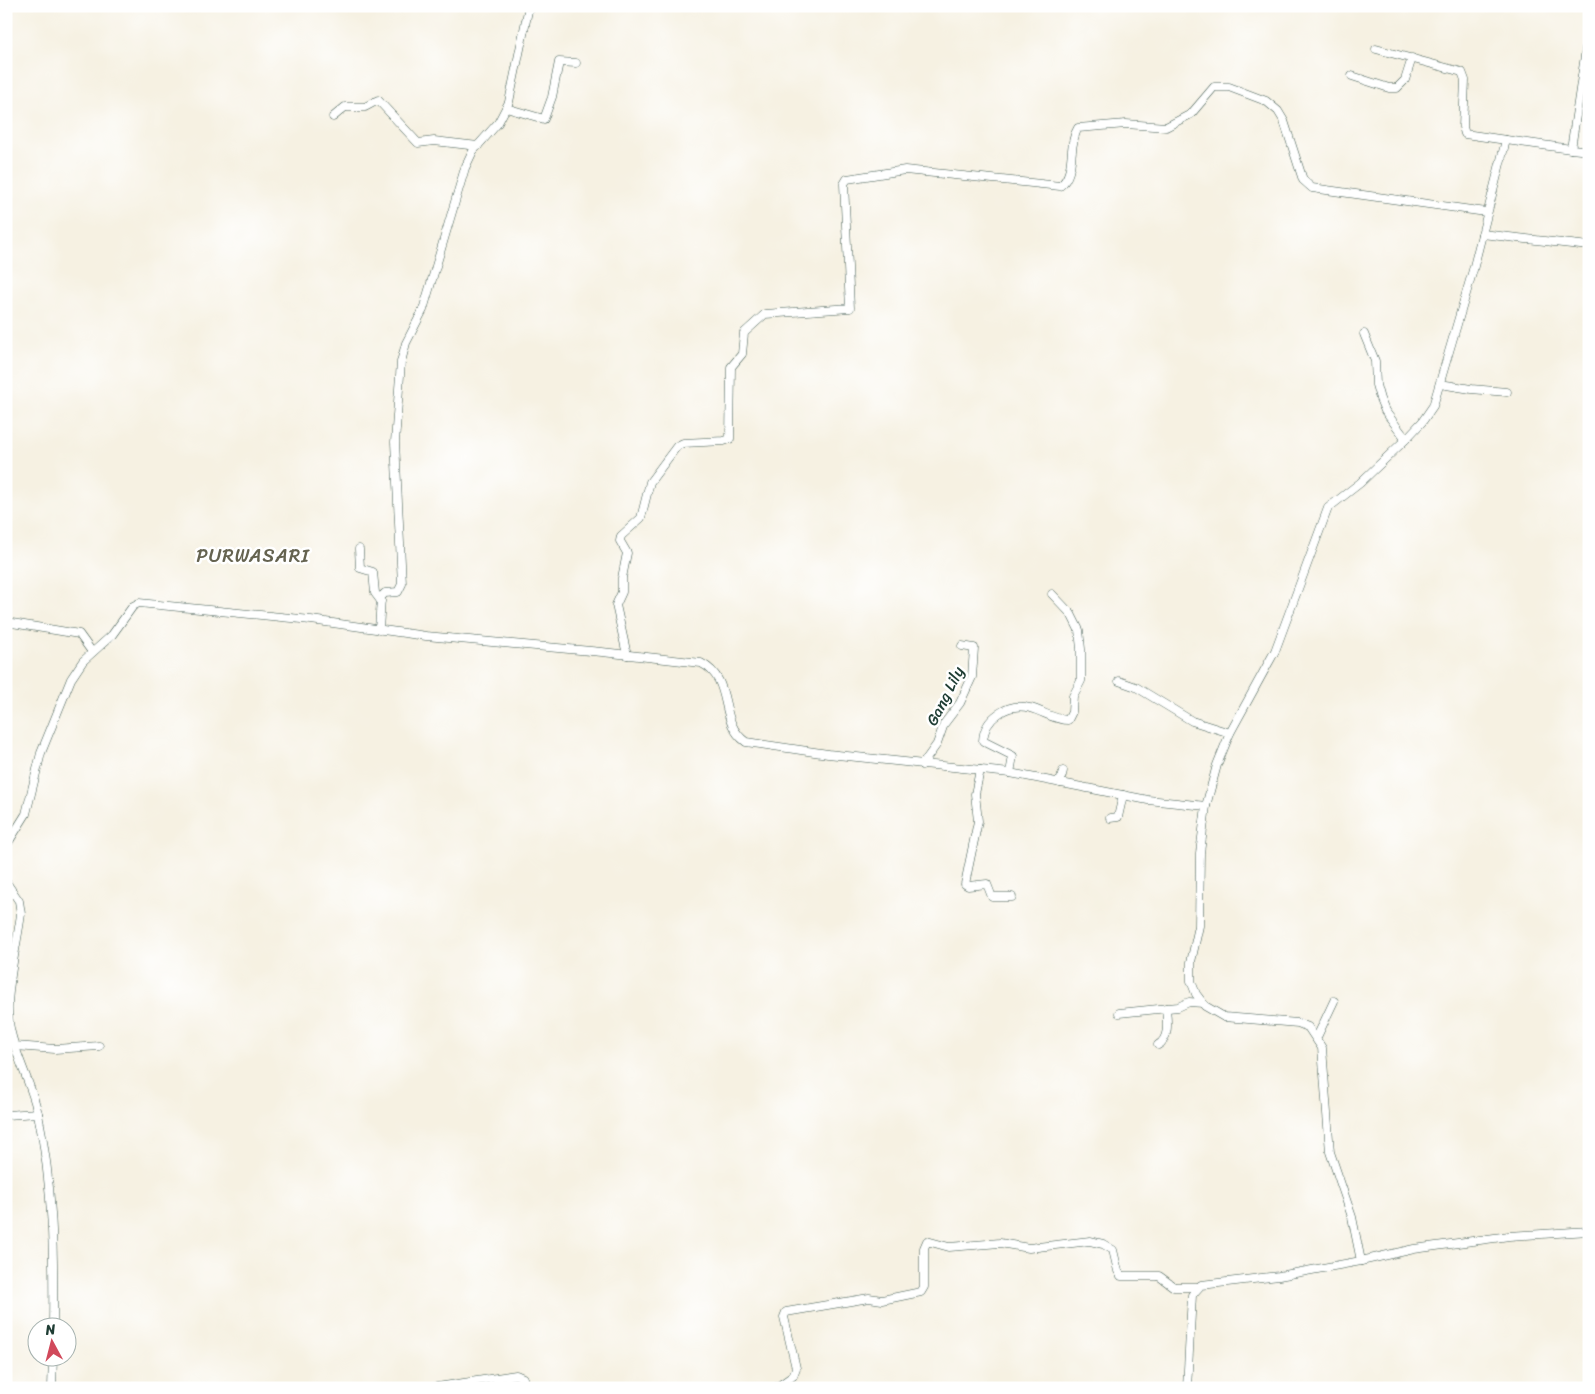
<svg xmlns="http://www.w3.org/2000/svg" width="1595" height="1394" viewBox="0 0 1595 1394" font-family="Sriracha,sans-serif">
  <rect width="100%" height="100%" fill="#fff"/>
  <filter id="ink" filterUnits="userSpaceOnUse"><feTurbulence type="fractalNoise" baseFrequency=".02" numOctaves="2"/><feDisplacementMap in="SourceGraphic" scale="10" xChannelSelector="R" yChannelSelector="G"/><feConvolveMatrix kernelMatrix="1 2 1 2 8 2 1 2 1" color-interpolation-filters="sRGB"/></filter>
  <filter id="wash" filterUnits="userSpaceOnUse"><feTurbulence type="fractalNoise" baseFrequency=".0096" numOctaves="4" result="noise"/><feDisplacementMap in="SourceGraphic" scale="20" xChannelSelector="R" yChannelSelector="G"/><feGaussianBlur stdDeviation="1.12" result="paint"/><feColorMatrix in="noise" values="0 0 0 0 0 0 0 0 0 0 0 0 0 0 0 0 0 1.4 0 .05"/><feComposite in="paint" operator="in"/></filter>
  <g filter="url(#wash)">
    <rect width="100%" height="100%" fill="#f6f1e2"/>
  </g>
  <g filter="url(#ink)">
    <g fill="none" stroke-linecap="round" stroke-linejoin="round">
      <!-- minor casing -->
      <g stroke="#3f584e" stroke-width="9">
        <g id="minor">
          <polyline points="1589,29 1571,149 1589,151"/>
          <polyline points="1376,49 1462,72 1465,80 1463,127 1465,134 1506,140"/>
          <polyline points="1352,76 1389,88 1397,88 1405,80 1412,58"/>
          <polyline points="506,108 544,119 552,97 559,62 576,63"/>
          <polyline points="333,117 345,107 365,107 378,100 418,143 434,141 478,146"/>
          <polyline points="1482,234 1589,246"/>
          <polyline points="1364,334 1375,361 1376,385 1380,399 1385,411 1406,439"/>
          <polyline points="1440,384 1471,389 1507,392"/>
          <polyline points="359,549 360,568 373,572 375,593 381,601"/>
          <polyline points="6,622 79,634 92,652"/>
          <polyline points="379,630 381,597 385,593 398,592 402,584 395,442 401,362 406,343 423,310 465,168 473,151 498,123 509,102 529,6"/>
          <path d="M 627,655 L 616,605 L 622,592 L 622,578 L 627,553 L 620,541 L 621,536 L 641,518 L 650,482 L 677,446 L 683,443 L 724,441 L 730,439 L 731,367 L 742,354 L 744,333 L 765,314 L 850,308 L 844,184 L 847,179 L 905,170 L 1060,186 C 1077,173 1067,145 1078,128 L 1126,124 L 1166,127 L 1191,114 L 1214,87 L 1229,87 L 1266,101 L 1278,111 L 1284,121 L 1303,180 L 1312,188 L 1486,212"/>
          <polyline points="1119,681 1136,687 1192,721 1230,733"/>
          <polyline points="922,765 937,744 944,724 960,703 972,677 974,648 962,646"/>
          <polyline points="980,770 975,794 978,821 965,884 968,886 987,884 992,897 1012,897"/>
          <path d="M 1010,773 L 1013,756 L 983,741 C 984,718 1008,702 1030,708 C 1043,711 1054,720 1068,720 L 1072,712 L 1073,696 L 1081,681 L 1081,649 L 1079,630 L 1071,614 L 1052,594"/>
          <polyline points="1060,783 1063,771"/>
          <polyline points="1110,818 1118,817 1123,795"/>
          <path d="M 6,846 L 26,814 L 41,753 L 71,679 L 83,661 L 112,635 L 133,606 L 139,603 L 311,620 L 426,636 L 602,652 L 701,663 C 735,680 717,722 746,742 L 828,754 L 1010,773 L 1148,800 L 1206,806"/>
          <path d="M 6,882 L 19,901 L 21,914 C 17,944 9,975 8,1005 C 6,1041 31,1079 38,1114 C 53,1185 54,1255 53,1326"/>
          <polyline points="1119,1013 1178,1007 1189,1002 1203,1003"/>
          <polyline points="1317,1037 1334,1001"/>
          <path d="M 1158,1045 C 1170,1038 1167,1021 1166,1008"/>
          <polyline points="15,1046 55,1049 99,1046"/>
          <polyline points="6,1115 38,1113"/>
          <polyline points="1361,1261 1352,1217 1330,1152 1322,1048 1308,1027 1298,1023 1224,1017 1205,1006 1196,994 1191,981 1191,962 1199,926 1200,853 1206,806 1217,765 1230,733 1275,651 1328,508 1360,483 1406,439 1422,422 1433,406 1473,270 1506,140 1571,149"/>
          <polyline points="52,1388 53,1356"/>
          <polyline points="431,1388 516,1375 523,1378 524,1388"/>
          <polyline points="642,1388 666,1388"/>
          <polyline points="776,1388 793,1376 796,1368 784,1317 786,1312 869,1298 882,1300 921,1292 924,1287 924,1248 927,1241 949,1247 1000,1243 1029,1248 1090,1241 1103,1244 1113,1250 1118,1271 1121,1276 1159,1276 1174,1287 1197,1287"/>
          <polyline points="1187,1388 1192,1295 1201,1285 1279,1276 1361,1261 1414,1249 1509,1236 1589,1231"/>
        </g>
      </g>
      <!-- minor -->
      <use href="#minor" stroke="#fff" stroke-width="8"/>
    </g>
  </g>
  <g text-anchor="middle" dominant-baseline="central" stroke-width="5" stroke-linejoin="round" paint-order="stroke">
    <!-- street labels -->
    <g font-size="16" fill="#1f3d34" stroke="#fff">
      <text transform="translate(945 696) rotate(-63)">Gang Lily</text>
    </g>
    <!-- quarter labels -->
    <g font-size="19" letter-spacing="1" fill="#656350" stroke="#fff">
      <text x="253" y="555">PURWASARI</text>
    </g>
  </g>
  <!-- margin -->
  <rect width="1595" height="1394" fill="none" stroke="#fff" stroke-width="25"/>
  <!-- north arrow -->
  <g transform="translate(52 1342) rotate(353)"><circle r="24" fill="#ffffff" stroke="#a5b1ae"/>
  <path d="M0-4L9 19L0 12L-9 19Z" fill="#d1495b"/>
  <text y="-8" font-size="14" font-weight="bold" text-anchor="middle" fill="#1f3d34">N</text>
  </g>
</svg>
